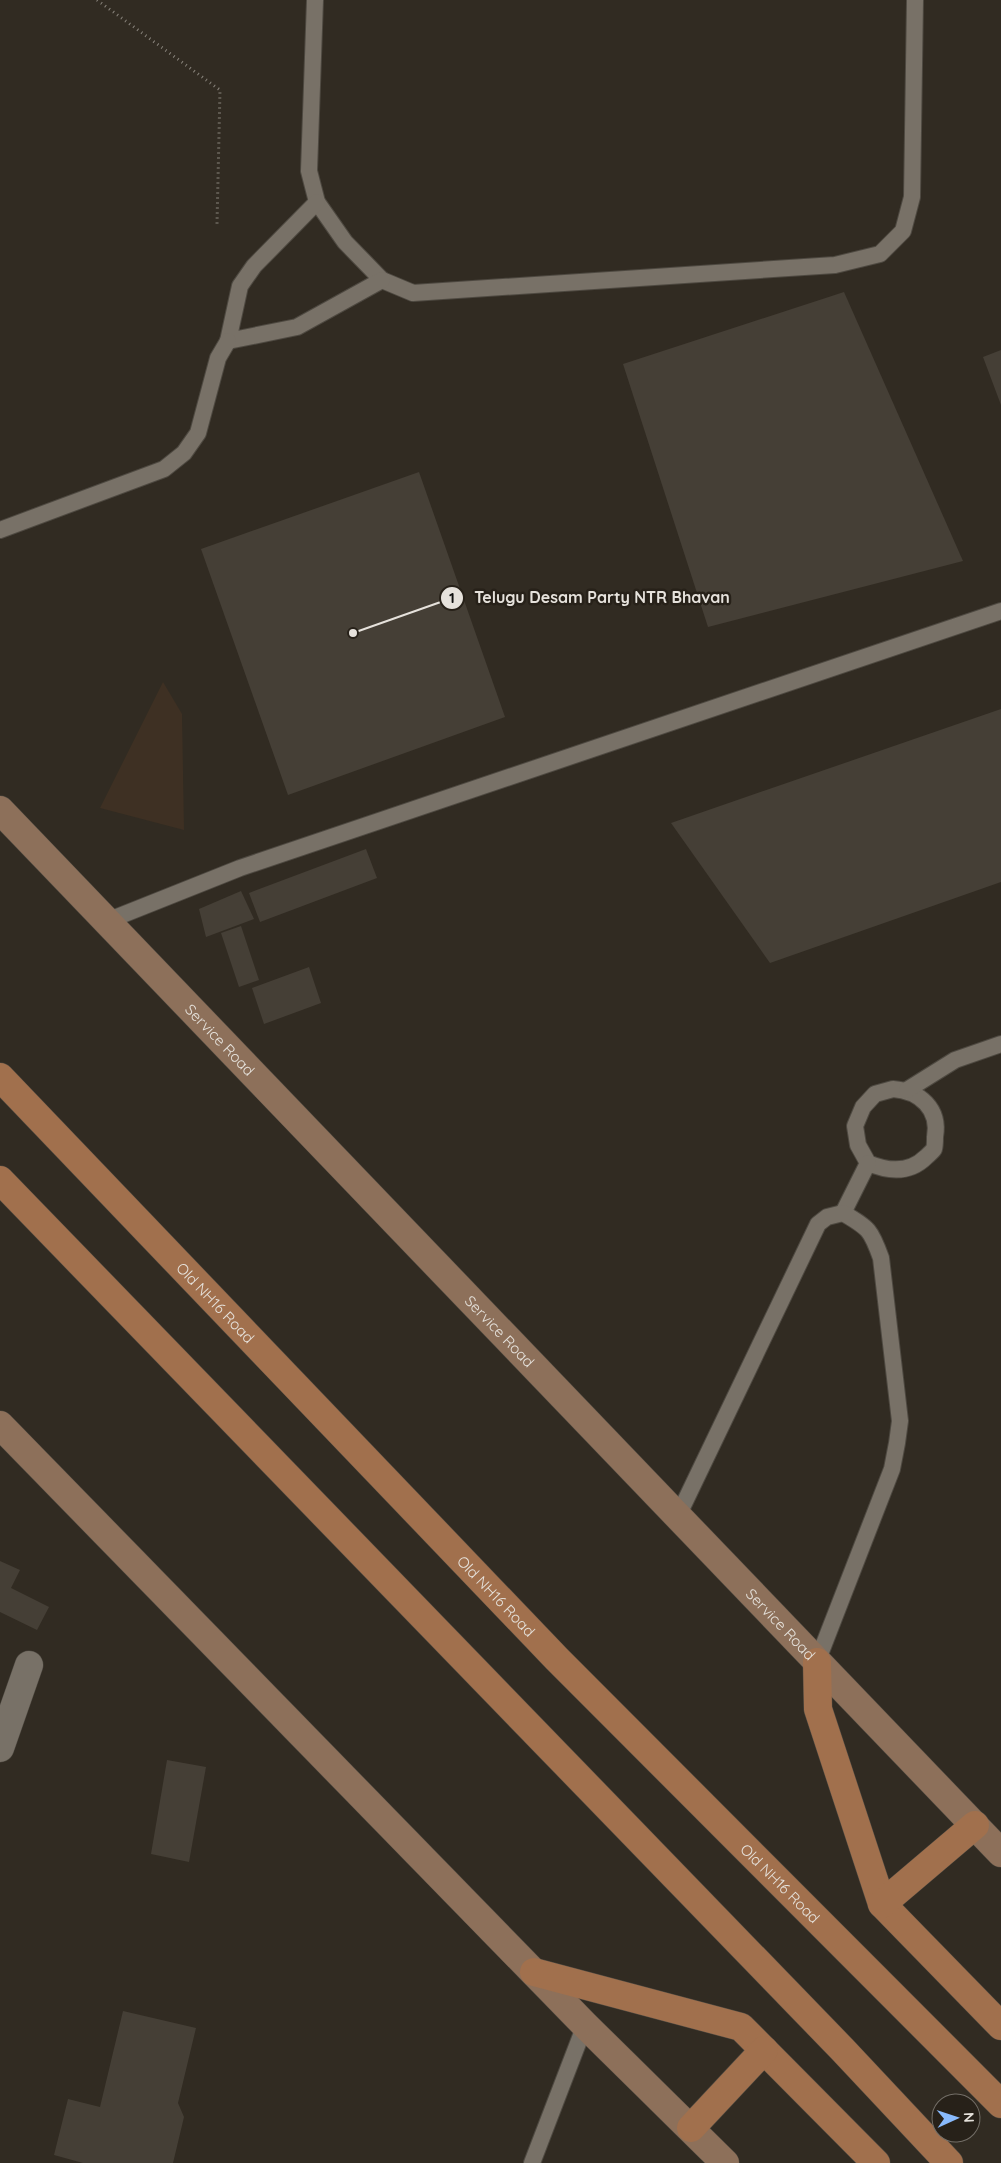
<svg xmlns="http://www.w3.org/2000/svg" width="1001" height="2163" viewBox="0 0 1001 2163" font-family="Quicksand,sans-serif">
  <rect width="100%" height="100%" fill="#312b22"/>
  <!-- industrial -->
  <polygon fill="#3e3023" points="163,682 182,714 184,830 100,808"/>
  <!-- building -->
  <g fill="#453f36">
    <polygon points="844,292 963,561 708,627 623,364"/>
    <polygon points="1001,350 1001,405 983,357"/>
    <polygon points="419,472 505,717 288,795 201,549"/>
    <polygon points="1001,709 1001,882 770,963 671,823"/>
    <polygon points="366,849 377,878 260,922 249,893"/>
    <polygon points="241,891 254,919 206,937 199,909"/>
    <polygon points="241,926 259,980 239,987 221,933"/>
    <polygon points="309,967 321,1003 264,1024 252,988"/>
    <polygon points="0,1561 20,1570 11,1588 49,1607 37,1630 0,1612"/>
    <polygon points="167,1760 206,1767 189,1862 151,1854"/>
    <polygon points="123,2011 196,2028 178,2103 184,2117 173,2163 83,2163 54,2155 68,2099 100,2107"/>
  </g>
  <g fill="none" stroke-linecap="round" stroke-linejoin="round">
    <!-- lane casing -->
    <g stroke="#4e4941" stroke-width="18">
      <g id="lane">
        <polyline points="315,0 309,171 317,202 345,242 382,280 413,293 835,265 880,254 903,231 912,197 915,0"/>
        <polyline points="317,202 254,266 240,286 228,341 297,327 382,280"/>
        <polyline points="0,530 164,469 184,453 198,433 218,358 228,341"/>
        <polyline points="107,921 240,868 1001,611"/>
        <path d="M 893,1089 C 920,1091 940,1109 935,1137 C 935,1141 935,1146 934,1149 C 932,1152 928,1155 926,1157 C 909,1174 887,1171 868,1163 L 858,1145 L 855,1126 L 863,1107 L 875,1094 Z"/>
        <polyline points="907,1090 955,1060 1001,1044"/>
        <polyline points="843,1213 868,1163"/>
        <path d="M 678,1516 L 818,1224 L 827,1217 L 843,1213 C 869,1228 871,1230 881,1258 L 900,1421 L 897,1443 L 892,1469 L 817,1662"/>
        <polyline points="532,2163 585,2025"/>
      </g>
    </g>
    <!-- street casing -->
    <g stroke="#4e4941" stroke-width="29">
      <polyline id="street" points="0,1748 29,1665"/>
    </g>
    <!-- secondary casing -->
    <g stroke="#4e4941" stroke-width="29">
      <g id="secondary">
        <path id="s1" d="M 0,810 L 1001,1853"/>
        <polyline points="0,1425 585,2025 725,2163"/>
      </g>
    </g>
    <!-- primary casing -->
    <g stroke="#4e4941" stroke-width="29">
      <g id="primary">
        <path id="s2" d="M 0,1077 L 557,1659 L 1001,2104"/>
        <polyline points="0,1180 842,2049 949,2163"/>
        <polyline points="817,1662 818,1709 882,1904 1001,2026"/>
        <polyline points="882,1904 975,1825"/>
        <polyline points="534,1972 741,2027 876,2163"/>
        <polyline points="691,2128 764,2050"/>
      </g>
    </g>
    <!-- path -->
    <polyline stroke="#8a857d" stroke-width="3" stroke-dasharray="1 4" stroke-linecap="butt" points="97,0 220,90 217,224"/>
    <!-- lane -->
    <use href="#lane" stroke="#787167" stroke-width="16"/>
    <!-- street -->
    <use href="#street" stroke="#787167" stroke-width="28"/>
    <!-- secondary -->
    <use href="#secondary" stroke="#8d705a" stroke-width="28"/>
    <!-- primary -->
    <use href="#primary" stroke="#a1704d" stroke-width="28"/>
  </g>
  <g text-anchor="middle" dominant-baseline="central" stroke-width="5" stroke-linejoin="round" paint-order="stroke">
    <!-- street labels -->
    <g font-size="15" fill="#e6e2dc" stroke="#272119">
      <text stroke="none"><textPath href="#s1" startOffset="318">Service Road</textPath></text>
      <text stroke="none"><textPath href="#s2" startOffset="312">Old NH16 Road</textPath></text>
      <text stroke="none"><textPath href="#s1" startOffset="722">Service Road</textPath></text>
      <text stroke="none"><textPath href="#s2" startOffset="718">Old NH16 Road</textPath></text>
      <text stroke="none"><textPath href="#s1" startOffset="1128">Service Road</textPath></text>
      <text stroke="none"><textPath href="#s2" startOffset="1122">Old NH16 Road</textPath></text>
    </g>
  </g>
  <!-- callouts -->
  <path fill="none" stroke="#e6e2dc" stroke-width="2" d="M353 633L452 598"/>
  <g fill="#e6e2dc" stroke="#272119" stroke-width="2">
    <circle cx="353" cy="633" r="5"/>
    <circle cx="452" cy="598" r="12"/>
  </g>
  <g font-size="15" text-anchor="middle" font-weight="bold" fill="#111">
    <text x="452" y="603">1</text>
  </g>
  <g font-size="16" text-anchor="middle" font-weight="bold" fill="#e6e2dc" stroke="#272119" stroke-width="5" stroke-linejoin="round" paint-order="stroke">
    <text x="602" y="603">Telugu Desam Party NTR Bhavan</text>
  </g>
  <!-- north arrow -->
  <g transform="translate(956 2118) rotate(87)"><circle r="24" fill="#272119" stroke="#736e67"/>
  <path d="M0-4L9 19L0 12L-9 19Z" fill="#89bafc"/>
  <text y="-8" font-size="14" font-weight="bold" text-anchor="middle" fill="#e6e2dc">N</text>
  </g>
</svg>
